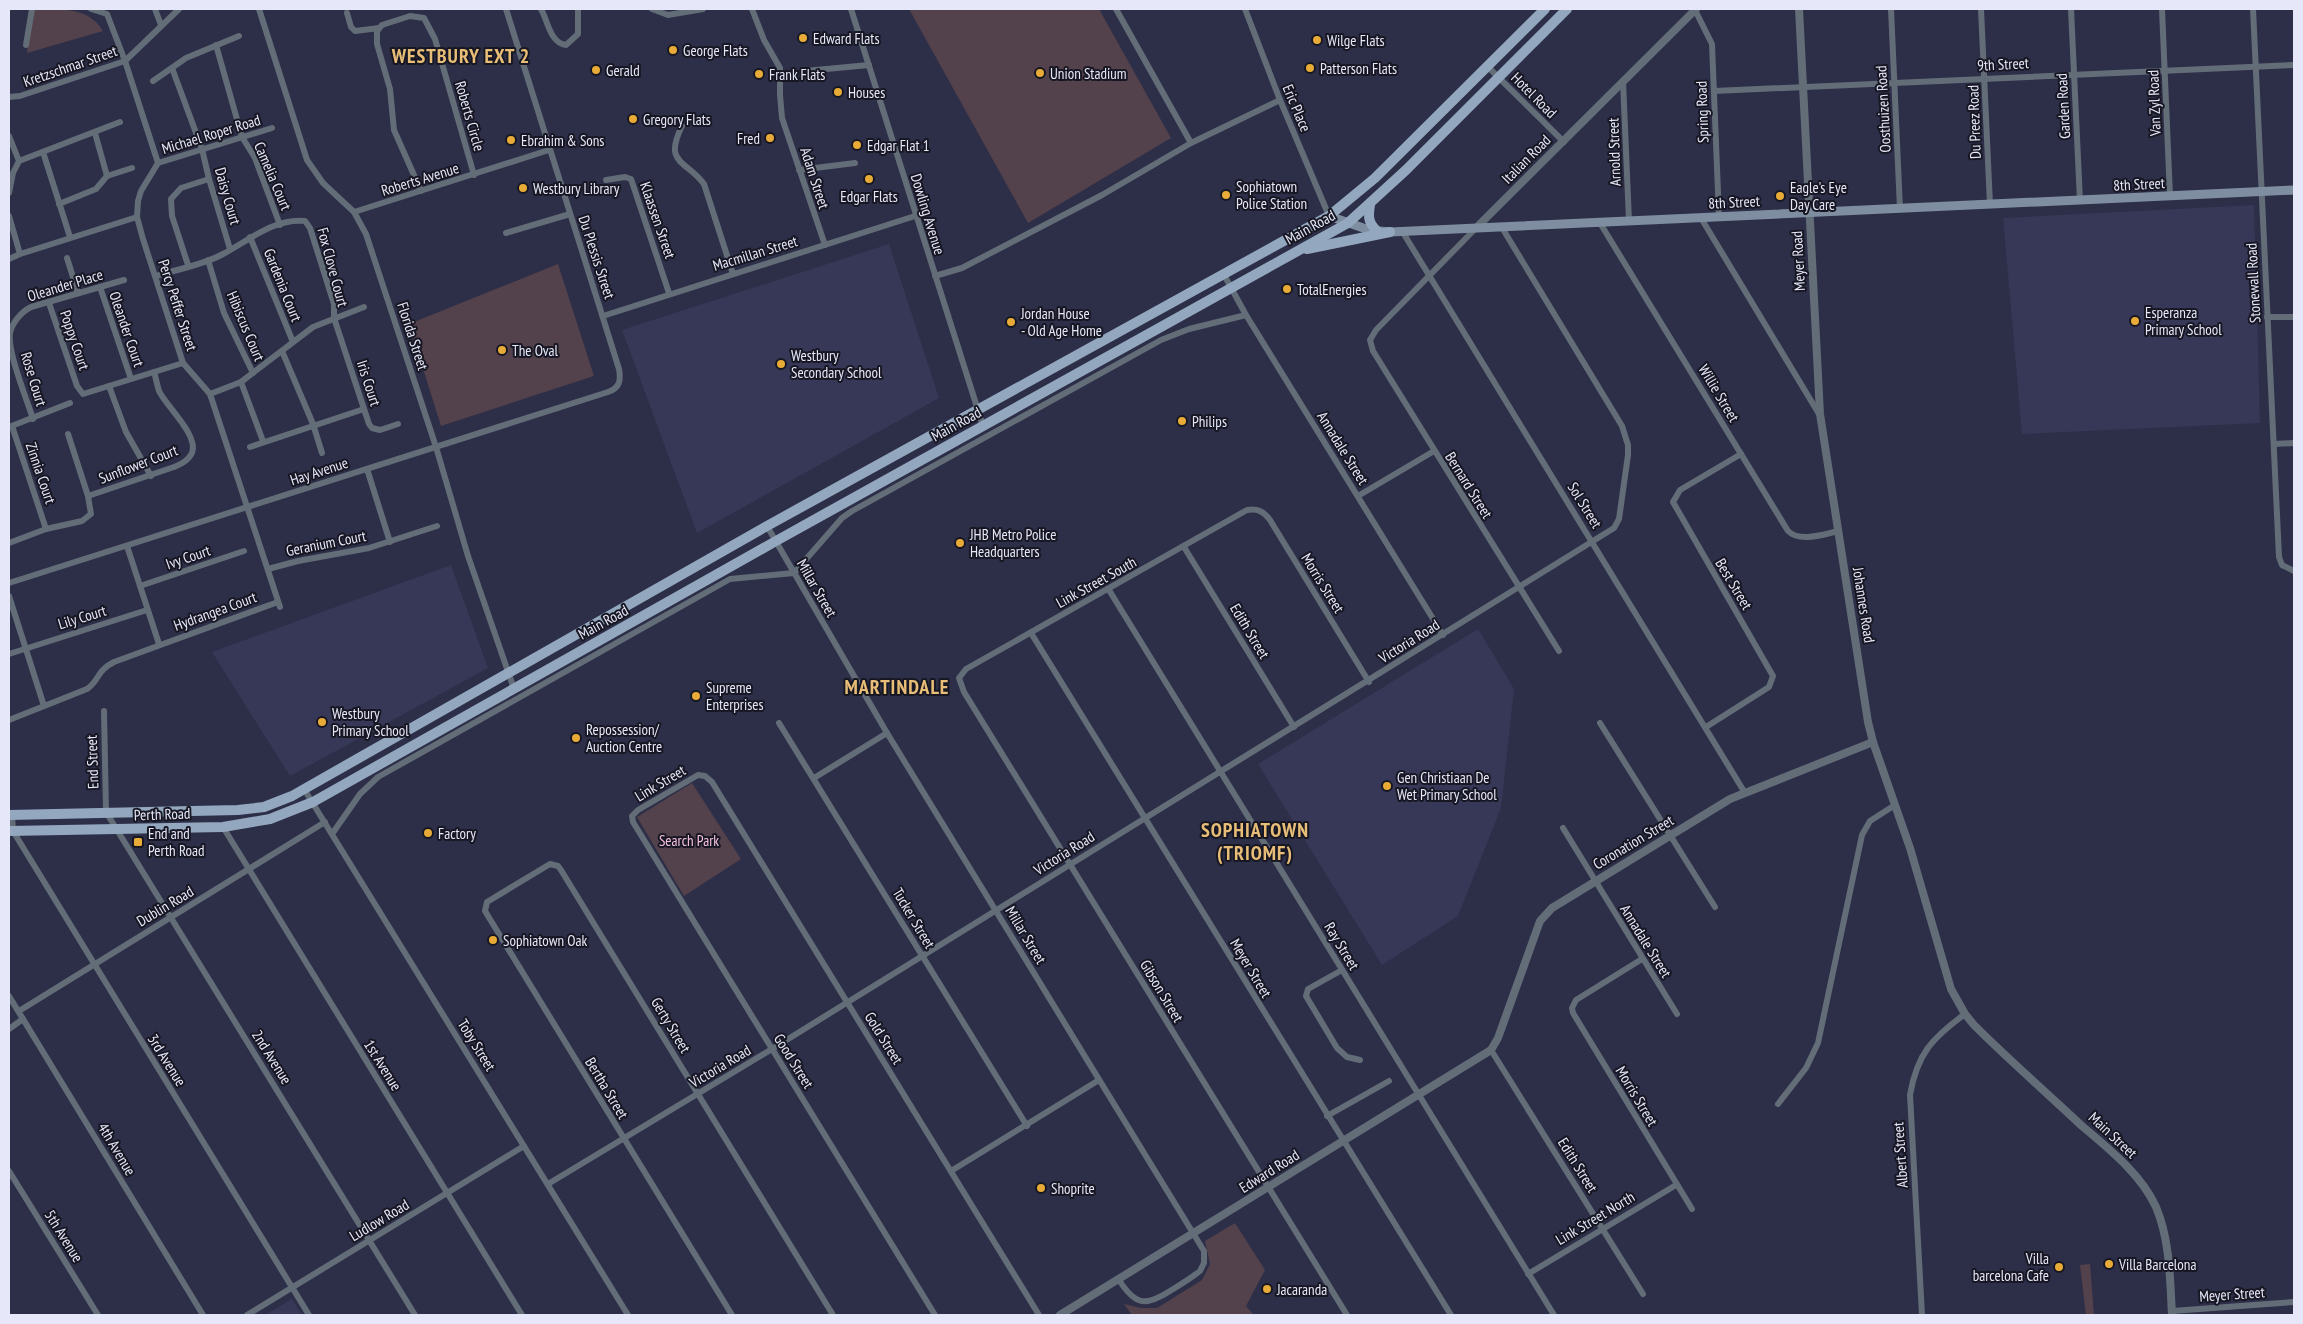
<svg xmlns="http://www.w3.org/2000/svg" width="2303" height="1324" viewBox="0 0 2303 1324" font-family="'PT Sans Narrow',sans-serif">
  <rect width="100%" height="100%" fill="#2d2e48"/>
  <!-- built -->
  <g fill="#373857">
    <polygon points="2254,205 2260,423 2022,434 2003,218"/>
    <polygon points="889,244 939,398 697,533 622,330"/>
    <polygon points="451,565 488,668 290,776 212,652"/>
    <polygon points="1478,629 1514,689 1501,808 1458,916 1382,965 1258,764"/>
    <polygon points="292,1299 302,1315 265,1315"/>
  </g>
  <!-- green -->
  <g fill="#53414b">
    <path d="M 33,9 C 58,9 89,6 103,31 L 27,53 Z"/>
    <polygon points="909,9 1099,9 1171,138 1028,223"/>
    <polygon points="558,264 594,376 441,426 409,324"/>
    <polygon points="692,783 741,859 684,896 637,817"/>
    <polygon points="1235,1223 1265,1270 1246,1306 1254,1315 1132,1315 1124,1304 1141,1308 1157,1308 1202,1280 1210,1264 1205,1241"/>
    <polygon points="2090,1264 2094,1315 2086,1315 2080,1265"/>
  </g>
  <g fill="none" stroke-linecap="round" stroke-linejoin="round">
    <!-- minor -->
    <g stroke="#636d78" stroke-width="6">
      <polyline points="91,9 107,14 125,61 158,163 141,191 138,201 137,217 143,239 183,363 210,394 280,607"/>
      <polyline points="155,9 161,25"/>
      <polyline points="259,9 307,160 323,183 354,212 366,234 436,447 468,556 514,689"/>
      <path d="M 541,9 C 548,21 550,43 566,45 L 578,34 L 578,9"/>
      <polyline points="652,9 668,15 703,9"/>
      <polyline points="752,9 764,40 780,68 780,95 782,118 825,245"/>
      <polyline points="851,9 983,426"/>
      <polyline points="1116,9 1191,143"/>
      <polyline points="1245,9 1280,100 1329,216"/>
      <polyline points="1891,9 1900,209"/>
      <polyline points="1981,9 1990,205"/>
      <polyline points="2071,9 2080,201"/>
      <polyline points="2162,9 2170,196"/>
      <polyline points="2253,9 2279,557 2282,565 2294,571"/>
      <polyline points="1695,10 1712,44 1719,217"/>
      <polyline points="347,13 351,27 355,31 379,28"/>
      <polyline points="26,45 32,9"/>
      <polyline points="216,45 242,137 255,158 280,225"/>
      <polyline points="1487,66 1564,142"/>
      <polyline points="172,68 202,149 209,179 230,249"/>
      <polyline points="805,71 869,65"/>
      <polyline points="153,81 186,58 239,36"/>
      <polyline points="1623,81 1629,221"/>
      <polyline points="1714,91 2294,65"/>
      <polyline points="9,97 20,96 125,61 179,9"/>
      <path d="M 682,126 C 663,164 686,160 704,184 L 733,274"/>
      <polyline points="95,133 107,176"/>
      <polyline points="9,136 19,161 13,173 9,193"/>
      <polyline points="43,152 70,237"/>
      <polyline points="19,161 120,122"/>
      <polyline points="158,163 272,128"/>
      <polyline points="799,170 855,163"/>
      <polyline points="606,180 625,177 631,179 669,293"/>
      <polyline points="421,191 394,130 390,89 377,44 377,31 382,25 410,16 424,18 435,39 474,175"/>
      <polyline points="59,204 96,189 107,176 132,168"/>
      <polyline points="354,212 549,150"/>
      <polyline points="9,216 20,254"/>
      <polyline points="1701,218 1819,414"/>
      <path d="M 1600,223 L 1788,531 C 1800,543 1824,534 1839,531"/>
      <polyline points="1477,227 1376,330 1370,340 1373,351 1559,651"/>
      <polyline points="1402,231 1745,793"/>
      <polyline points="506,233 570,214"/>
      <polyline points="250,237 293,342"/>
      <polyline points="67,258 78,293"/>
      <polyline points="9,259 20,254 137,217"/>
      <polyline points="208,260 224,313 253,373"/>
      <polyline points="188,265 172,216 171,199 181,188 209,179"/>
      <polyline points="1223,273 1246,315 1443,635"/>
      <path d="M 156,276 C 178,269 203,265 223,254 C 248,241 274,218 305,221 L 310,228 L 334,304 L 334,318 L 369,424 L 372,428 L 380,430 L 398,424"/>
      <polyline points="935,276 962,268 1102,195 1191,143 1280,100"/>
      <polyline points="100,287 131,379"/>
      <polyline points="49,303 77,386 83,394 183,363"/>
      <polyline points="603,316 915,216"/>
      <polyline points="2267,317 2294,317"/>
      <polyline points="282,351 313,424 322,453"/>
      <polyline points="241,382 263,441"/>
      <polyline points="109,386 126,432 151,476"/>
      <polyline points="210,394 241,382 313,327 364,307"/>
      <path d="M 33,419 C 27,400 7,351 10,333 C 12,323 21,312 31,307 L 124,280"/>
      <polyline points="12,426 46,529"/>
      <polyline points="9,427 70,403"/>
      <polyline points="2274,444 2294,443"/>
      <polyline points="250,447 364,409"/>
      <polyline points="367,469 390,542"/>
      <path d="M 88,496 L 174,467 C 181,464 188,461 192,453 C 199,435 166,406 159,391 C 157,385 156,378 154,372"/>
      <polyline points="1358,496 1434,451"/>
      <path d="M 767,526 L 887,733 L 1204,1251 L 1204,1263 L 1200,1271 C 1190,1279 1180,1285 1170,1291 C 1145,1307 1135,1305 1119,1280"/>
      <polyline points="9,543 46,529 82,521 91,514 88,496 68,434"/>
      <polyline points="127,546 159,644"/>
      <polyline points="1184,547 1294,727"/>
      <polyline points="268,569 298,561 369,548 437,526"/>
      <path d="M 9,583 L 608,392 C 620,388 621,380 619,369 L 506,9"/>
      <polyline points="140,586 244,551"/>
      <polyline points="1109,590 1554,1315"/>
      <polyline points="9,596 44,706"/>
      <polyline points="1031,633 1451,1315"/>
      <polyline points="9,654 147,610"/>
      <polyline points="104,711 106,812 415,1315"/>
      <path d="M 9,720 L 87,689 C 100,680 96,671 114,662 L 278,602"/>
      <polyline points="779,723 1027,1126"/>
      <polyline points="1600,723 1715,907"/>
      <polyline points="1706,727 1769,687 1773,676 1673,502 1680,490 1741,454"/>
      <polyline points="814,778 887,733"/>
      <polyline points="304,789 628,1315"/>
      <polyline points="12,815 13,831 309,1315"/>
      <polyline points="223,827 522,1315"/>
      <polyline points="1563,828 1677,1014"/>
      <polyline points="332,834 360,794 378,777 730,579 794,573 842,518 852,511 1161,340 1189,329 1246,315"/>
      <polyline points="1642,959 1576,1000 1572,1008 1573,1013 1692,1209"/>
      <polyline points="1342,970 1308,989 1306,996 1337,1048 1347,1057 1360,1060"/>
      <polyline points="9,996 203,1315"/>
      <polyline points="19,1011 325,822"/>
      <polyline points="9,1029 23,1019"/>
      <polyline points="1491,1050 1643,1294"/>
      <polyline points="1778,1104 1806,1068 1818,1043 1862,835 1870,821 1895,805"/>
      <polyline points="1327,1116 1389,1081"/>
      <polyline points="9,1171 98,1315"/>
      <polyline points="951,1171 1099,1080"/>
      <polyline points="548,1184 772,1049 1614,528 1619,519 1628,455 1628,445 1622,426 1501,226"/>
      <polyline points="1528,1274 1676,1185"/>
      <polyline points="2172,1311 2294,1302"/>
      <polyline points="247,1315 524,1146"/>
      <polyline points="732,1315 485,911 487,902 550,864 558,866 561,870 833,1315"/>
      <polyline points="935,1315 633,822 632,816 638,810 698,775 705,776 712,782 1039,1315"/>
      <path d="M 1347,1315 L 964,692 L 959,678 L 966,669 L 1247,510 C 1258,508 1264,512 1270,520 L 1369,682"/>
      <path d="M 1922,1315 L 1910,1095 C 1917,1054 1932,1038 1965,1014"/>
    </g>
    <!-- tertiary -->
    <g stroke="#636d78" stroke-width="8">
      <path d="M 1799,9 L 1820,414 L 1868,722 L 1873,742 L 1910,848 L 1951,989 L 1965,1014 L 1974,1025 C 2009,1060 2046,1092 2082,1126 C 2109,1149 2141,1174 2156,1207 C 2170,1240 2170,1279 2172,1315"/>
      <polyline points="1477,227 1696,9"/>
      <polyline points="1060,1315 1491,1050 1498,1038 1540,921 1552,908 1730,799 1873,742"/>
    </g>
    <!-- secondary -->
    <polyline stroke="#7e8ea0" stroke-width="9" points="1329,216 1369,230 1390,232 2294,190"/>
    <!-- primary -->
    <g stroke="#93a8be" stroke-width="10">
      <path d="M 1370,205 C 1368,217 1368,223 1378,232"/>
      <polyline points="1307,249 1390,232"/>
      <polyline points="9,815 238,810 264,807 292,796 767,526 1329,216 1375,178 1545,9"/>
      <polyline points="9,831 223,827 270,819 313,802 776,541 1348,223 1406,170 1567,9"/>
    </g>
  </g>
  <!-- markers -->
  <g fill="#e8ab37" stroke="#171723" stroke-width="2">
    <circle cx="803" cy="38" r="5"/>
    <circle cx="1317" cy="40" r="5"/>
    <circle cx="673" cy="50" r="5"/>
    <circle cx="1310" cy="68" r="5"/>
    <circle cx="596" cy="70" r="5"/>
    <circle cx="1040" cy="73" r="5"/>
    <circle cx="759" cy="74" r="5"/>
    <circle cx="838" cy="92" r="5"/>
    <circle cx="633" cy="119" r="5"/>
    <circle cx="770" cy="138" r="5"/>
    <circle cx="511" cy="140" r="5"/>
    <circle cx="857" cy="145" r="5"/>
    <circle cx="869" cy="179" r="5"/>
    <circle cx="523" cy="188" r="5"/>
    <circle cx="1226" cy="195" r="5"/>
    <circle cx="1780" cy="196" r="5"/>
    <circle cx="1287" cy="289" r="5"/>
    <circle cx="2135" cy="321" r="5"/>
    <circle cx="1011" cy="322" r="5"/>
    <circle cx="502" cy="350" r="5"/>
    <circle cx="781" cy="364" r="5"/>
    <circle cx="1182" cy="421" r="5"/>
    <circle cx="960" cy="543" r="5"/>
    <circle cx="696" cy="696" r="5"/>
    <circle cx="322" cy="722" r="5"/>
    <circle cx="576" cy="738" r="5"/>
    <circle cx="1387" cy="786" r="5"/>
    <circle cx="428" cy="833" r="5"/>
    <rect x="133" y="837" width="10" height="10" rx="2.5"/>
    <circle cx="493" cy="940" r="5"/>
    <circle cx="1041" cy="1188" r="5"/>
    <circle cx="2109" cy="1264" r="5"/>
    <circle cx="2059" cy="1267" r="5"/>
    <circle cx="1267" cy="1289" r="5"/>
  </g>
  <g text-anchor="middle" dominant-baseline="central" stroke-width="4" stroke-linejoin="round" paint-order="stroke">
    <!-- poi labels -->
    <g font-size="15" fill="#e6e7f9" stroke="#171723" text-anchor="start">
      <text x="813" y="38">Edward Flats</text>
      <text x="1327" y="40">Wilge Flats</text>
      <text x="683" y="50">George Flats</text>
      <text x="1320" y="68">Patterson Flats</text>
      <text x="606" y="70">Gerald</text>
      <text x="1050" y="73">Union Stadium</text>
      <text x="769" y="74">Frank Flats</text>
      <text x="848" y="92">Houses</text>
      <text x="643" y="119">Gregory Flats</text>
      <text x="760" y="138" text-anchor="end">Fred</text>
      <text x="521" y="140">Ebrahim &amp; Sons</text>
      <text x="867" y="145">Edgar Flat 1</text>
      <text x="1236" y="186">Sophiatown<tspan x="1236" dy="17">Police Station</tspan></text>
      <text x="1790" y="187">Eagle's Eye<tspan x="1790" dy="17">Day Care</tspan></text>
      <text x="533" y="188">Westbury Library</text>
      <text x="869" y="196" text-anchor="middle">Edgar Flats</text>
      <text x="1297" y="289">TotalEnergies</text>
      <text x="2145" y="312">Esperanza<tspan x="2145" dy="17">Primary School</tspan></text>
      <text x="1021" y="313">Jordan House<tspan x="1021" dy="17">- Old Age Home</tspan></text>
      <text x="512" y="350">The Oval</text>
      <text x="791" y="355">Westbury<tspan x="791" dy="17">Secondary School</tspan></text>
      <text x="1192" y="421">Philips</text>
      <text x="970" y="534">JHB Metro Police<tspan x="970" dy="17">Headquarters</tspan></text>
      <text x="706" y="687">Supreme<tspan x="706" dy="17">Enterprises</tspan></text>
      <text x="332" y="713">Westbury<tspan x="332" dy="17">Primary School</tspan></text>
      <text x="586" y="729">Repossession/<tspan x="586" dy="17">Auction Centre</tspan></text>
      <text x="1397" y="777">Gen Christiaan De<tspan x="1397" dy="17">Wet Primary School</tspan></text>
      <text x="148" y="833">End and<tspan x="148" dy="17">Perth Road</tspan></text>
      <text x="438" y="833">Factory</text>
      <text x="503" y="940">Sophiatown Oak</text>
      <text x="1051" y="1188">Shoprite</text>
      <text x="2049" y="1258" text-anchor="end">Villa<tspan x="2049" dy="17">barcelona Cafe</tspan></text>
      <text x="2119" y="1264">Villa Barcelona</text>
      <text x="1277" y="1289">Jacaranda</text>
    </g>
    <!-- street labels -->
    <g font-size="15" fill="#e6e7f9" stroke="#171723">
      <text transform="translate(2003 64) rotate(-3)">9th Street</text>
      <text transform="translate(70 66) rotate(-19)">Kretzschmar Street</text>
      <text transform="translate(1534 95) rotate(45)">Hotel Road</text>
      <text transform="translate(2154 103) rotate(-92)">Van Zyl Road</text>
      <text transform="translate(2063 106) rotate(-93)">Garden Road</text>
      <text transform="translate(1297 108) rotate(67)">Eric Place</text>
      <text transform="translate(1883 109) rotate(-93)">Oosthuizen Road</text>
      <text transform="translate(1702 112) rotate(-92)">Spring Road</text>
      <text transform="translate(470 116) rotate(74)">Roberts Circle</text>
      <text transform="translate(1974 122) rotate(-92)">Du Preez Road</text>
      <text transform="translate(211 134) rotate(-17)">Michael Roper Road</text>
      <text transform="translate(1614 152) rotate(-92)">Arnold Street</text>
      <text transform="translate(1526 159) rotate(-45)">Italian Road</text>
      <text transform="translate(273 176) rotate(67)">Camelia Court</text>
      <text transform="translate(815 178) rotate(72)">Adam Street</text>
      <text transform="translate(420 179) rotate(-17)">Roberts Avenue</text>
      <text transform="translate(2139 184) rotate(-3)">8th Street</text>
      <text transform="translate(228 196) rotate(74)">Daisy Court</text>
      <text transform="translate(1734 202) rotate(-3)">8th Street</text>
      <text transform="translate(928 214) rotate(73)">Dowling Avenue</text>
      <text transform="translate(658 220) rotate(71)">Klaassen Street</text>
      <text transform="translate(1310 227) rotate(-29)">Main Road</text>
      <text transform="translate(755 253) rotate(-17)">Macmillan Street</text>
      <text transform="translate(597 257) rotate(72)">Du Plessis Street</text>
      <text transform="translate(1798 261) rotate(-93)">Meyer Road</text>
      <text transform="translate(333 267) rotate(75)">Fox Clove Court</text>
      <text transform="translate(2253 283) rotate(-93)">Stonewall Road</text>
      <text transform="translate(65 285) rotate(-17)">Oleander Place</text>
      <text transform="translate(283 285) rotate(68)">Gardenia Court</text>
      <text transform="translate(178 305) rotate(72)">Percy Peffer Street</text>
      <text transform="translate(246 326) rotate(67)">Hibiscus Court</text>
      <text transform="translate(127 329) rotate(71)">Oleander Court</text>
      <text transform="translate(413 336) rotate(72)">Florida Street</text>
      <text transform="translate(75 340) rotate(71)">Poppy Court</text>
      <text transform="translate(34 379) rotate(73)">Rose Court</text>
      <text transform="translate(369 383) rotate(72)">Iris Court</text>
      <text transform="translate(1719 393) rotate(59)">Willie Street</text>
      <text transform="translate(956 424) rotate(-29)">Main Road</text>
      <text transform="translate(1343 448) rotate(58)">Annadale Street</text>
      <text transform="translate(138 464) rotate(-21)">Sunflower Court</text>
      <text transform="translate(319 471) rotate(-18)">Hay Avenue</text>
      <text transform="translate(41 473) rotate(71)">Zinnia Court</text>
      <text transform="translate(1469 485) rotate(58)">Bernard Street</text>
      <text transform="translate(1585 505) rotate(58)">Sol Street</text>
      <text transform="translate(326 543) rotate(-11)">Geranium Court</text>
      <text transform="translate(188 557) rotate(-19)">Ivy Court</text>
      <text transform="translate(1096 582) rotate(-29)">Link Street South</text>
      <text transform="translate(1323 583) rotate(58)">Morris Street</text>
      <text transform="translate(1734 584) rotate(59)">Best Street</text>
      <text transform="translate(817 588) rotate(60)">Millar Street</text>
      <text transform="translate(1864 605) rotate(81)">Johannes Road</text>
      <text transform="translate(215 611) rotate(-20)">Hydrangea Court</text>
      <text transform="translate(82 617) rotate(-17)">Lily Court</text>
      <text transform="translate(603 622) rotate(-29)">Main Road</text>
      <text transform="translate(1250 631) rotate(59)">Edith Street</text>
      <text transform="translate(1409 641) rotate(-32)">Victoria Road</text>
      <text transform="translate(92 762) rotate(-92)">End Street</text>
      <text transform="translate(660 783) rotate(-31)">Link Street</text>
      <text transform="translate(162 814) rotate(-2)">Perth Road</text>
      <text transform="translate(1633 842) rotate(-31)">Coronation Street</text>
      <text transform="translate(1064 853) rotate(-32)">Victoria Road</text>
      <text transform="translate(165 906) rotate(-31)">Dublin Road</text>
      <text transform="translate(914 918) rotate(59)">Tucker Street</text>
      <text transform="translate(1026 935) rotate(59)">Millar Street</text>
      <text transform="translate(1646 941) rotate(58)">Annadale Street</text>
      <text transform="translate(1342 946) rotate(59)">Ray Street</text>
      <text transform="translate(1251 968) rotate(59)">Meyer Street</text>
      <text transform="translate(1162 991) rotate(59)">Gibson Street</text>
      <text transform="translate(671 1025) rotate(59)">Gerty Street</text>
      <text transform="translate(884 1038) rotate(58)">Gold Street</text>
      <text transform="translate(477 1045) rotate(58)">Toby Street</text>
      <text transform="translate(272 1057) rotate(58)">2nd Avenue</text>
      <text transform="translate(167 1060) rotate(58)">3rd Avenue</text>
      <text transform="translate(794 1061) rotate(58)">Good Street</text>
      <text transform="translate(383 1065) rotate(58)">1st Avenue</text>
      <text transform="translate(720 1066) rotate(-31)">Victoria Road</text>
      <text transform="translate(607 1088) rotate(59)">Bertha Street</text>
      <text transform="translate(1637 1096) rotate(59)">Morris Street</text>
      <text transform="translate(2113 1135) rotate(43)">Main Street</text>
      <text transform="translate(117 1149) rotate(59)">4th Avenue</text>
      <text transform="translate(1900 1155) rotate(-94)">Albert Street</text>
      <text transform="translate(1578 1165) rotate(58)">Edith Street</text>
      <text transform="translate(1269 1171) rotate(-32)">Edward Road</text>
      <text transform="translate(1595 1218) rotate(-31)">Link Street North</text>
      <text transform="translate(379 1220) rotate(-31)">Ludlow Road</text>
      <text transform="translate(64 1236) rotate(58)">5th Avenue</text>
      <text transform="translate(2232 1294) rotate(-4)">Meyer Street</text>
    </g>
    <!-- park labels -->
    <g font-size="15" fill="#f8c2df" stroke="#171723">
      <text x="689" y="840">Search Park</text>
    </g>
    <!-- district labels -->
    <g font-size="20" font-weight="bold" letter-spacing="1" fill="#e7bd77" stroke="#171723">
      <text x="461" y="56">WESTBURY EXT 2</text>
      <text x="897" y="687">MARTINDALE</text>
      <text x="1255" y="830">SOPHIATOWN<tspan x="1255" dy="23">(TRIOMF)</tspan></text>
    </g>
  </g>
  <!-- border -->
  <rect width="2303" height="1324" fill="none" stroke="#e6e7f9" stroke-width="20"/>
</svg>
